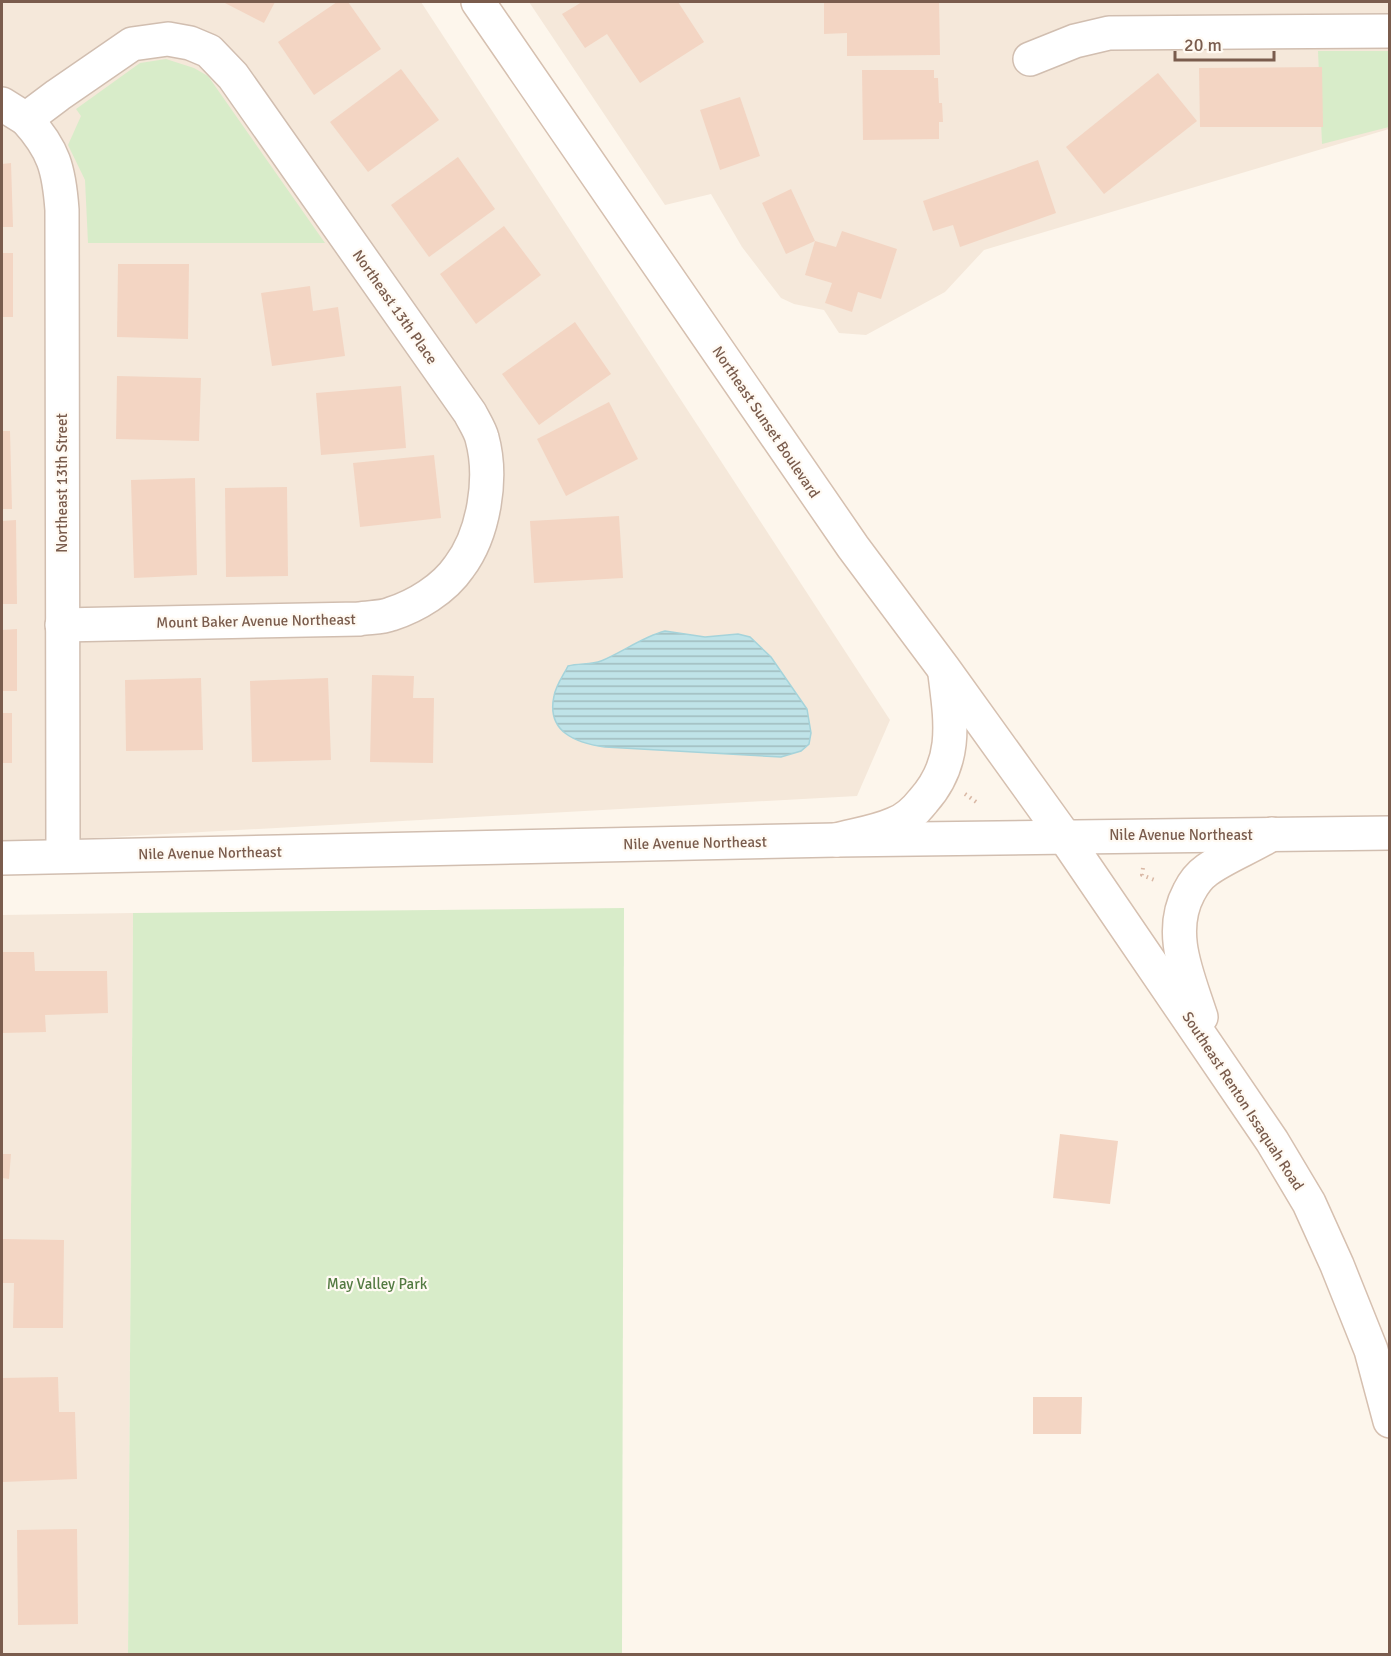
<svg xmlns="http://www.w3.org/2000/svg" width="1391" height="1656" viewBox="0 0 1391 1656" font-family="Signika,sans-serif">
  <defs>
    <pattern id="water-rules" width="6" height="5" patternUnits="userSpaceOnUse" patternTransform="scale(1.5)"><rect width="6" height="5" fill="#bfe3e8"/><path d="M0 2.5h6" fill="none" stroke="#a0bbbe"/></pattern>
  </defs>
  <rect width="100%" height="100%" fill="#fdf6ec"/>
  <!-- residential -->
  <g fill="#f5e8da">
    <polygon points="2,2 421,2 890,720 857,796 2,843"/>
    <polygon points="529,2 1389,2 1389,129 984,250 945,292 866,335 839,333 824,310 794,304 781,298 742,247 711,194 665,205"/>
    <polygon points="133,913 128,1654 2,1654 2,915"/>
  </g>
  <!-- park -->
  <g fill="#d8ecc9">
    <polygon points="1318,51 1389,51 1389,127 1322,144"/>
    <polygon points="166,59 194,68 208,76 325,243 88,243 85,180 68,145 81,116 76,109 140,63"/>
    <polygon points="624,908 622,1654 128,1654 133,913"/>
  </g>
  <!-- water -->
  <path fill="url(#water-rules)" stroke="#a5d3da" stroke-width="1.5" d="M 665,631 L 705,637 L 738,634 L 750,637 L 771,657 L 807,709 L 811,733 L 809,744 L 801,751 L 781,757 L 605,747 C 576,743 546,732 554,696 C 556,685 563,676 568,666 C 579,663 591,665 601,661 C 623,652 642,637 665,631 Z"/>
  <!-- building -->
  <g fill="#f3d5c3">
    <polygon points="223,2 275,2 264,23"/>
    <polygon points="337,2 348,2 381,49 314,95 278,42"/>
    <polygon points="582,2 678,2 704,42 640,83 607,34 585,48 562,14"/>
    <polygon points="824,2 939,2 940,55 847,56 847,33 824,34"/>
    <polygon points="1322,67 1323,127 1200,127 1199,68"/>
    <polygon points="401,69 439,120 368,172 330,122"/>
    <polygon points="862,70 934,70 934,78 938,78 939,103 942,103 943,122 939,122 939,139 863,140"/>
    <polygon points="1158,73 1197,121 1104,194 1066,147"/>
    <polygon points="740,97 760,156 720,170 700,110"/>
    <polygon points="458,157 495,209 429,257 391,205"/>
    <polygon points="1038,160 1056,213 960,247 953,225 933,231 923,201"/>
    <polygon points="11,163 13,227 2,227 2,164"/>
    <polygon points="791,189 815,241 836,247 842,231 897,249 881,299 858,292 852,312 825,303 832,283 805,275 815,241 786,254 762,203"/>
    <polygon points="504,226 541,275 476,324 440,274"/>
    <rect x="2" y="253" width="11" height="64"/>
    <polygon points="118,264 189,264 188,339 117,337"/>
    <polygon points="310,286 313,311 338,307 345,356 272,366 261,293"/>
    <polygon points="575,322 611,374 539,425 502,374"/>
    <polygon points="117,376 201,378 199,441 116,439"/>
    <polygon points="401,386 406,448 321,455 316,393"/>
    <polygon points="609,402 638,459 566,496 537,439"/>
    <polygon points="2,431 10,431 12,509 2,509"/>
    <polygon points="434,455 441,518 360,527 353,463"/>
    <polygon points="195,478 197,575 134,578 131,480"/>
    <polygon points="287,487 288,576 226,577 225,488"/>
    <polygon points="619,516 623,578 534,583 530,521"/>
    <polygon points="16,520 17,604 2,604 2,521"/>
    <polygon points="17,629 17,691 2,691 2,630"/>
    <polygon points="372,675 414,676 413,698 434,698 433,763 370,762"/>
    <polygon points="201,678 203,750 126,751 125,680"/>
    <polygon points="328,678 331,760 252,762 250,681"/>
    <rect x="2" y="713" width="10" height="50"/>
    <polygon points="2,952 34,952 35,971 107,971 108,1013 45,1015 46,1032 2,1033"/>
    <polygon points="1060,1134 1118,1141 1110,1204 1053,1198"/>
    <polygon points="2,1154 11,1154 9,1179 2,1178"/>
    <polygon points="2,1239 64,1240 63,1328 13,1328 14,1283 2,1283"/>
    <polygon points="58,1377 59,1412 75,1412 77,1479 3,1482 2,1378"/>
    <polygon points="1033,1397 1082,1397 1081,1434 1033,1434"/>
    <polygon points="77,1529 78,1624 18,1625 17,1530"/>
  </g>
  <g fill="none" stroke-linecap="round" stroke-linejoin="round">
    <!-- minor casing -->
    <g stroke="#d1beb0" stroke-width="36">
      <g id="minor">
        <polyline points="1030,59 1075,41 1109,33 1390,31"/>
        <path d="M 2,104 L 26,119 L 58,95 L 132,44 L 168,39 L 190,43 L 209,51 L 233,76 L 470,413 C 474,421 480,430 482,438 C 493,478 484,534 459,567 C 444,589 416,606 391,614 C 381,618 369,617 359,619 L 62,625"/>
        <path d="M 26,119 C 54,150 59,169 62,210 L 63,856"/>
      </g>
    </g>
    <!-- tertiary casing -->
    <g stroke="#d1beb0" stroke-width="36">
      <polyline id="tertiary" points="2,858 836,840 1390,833"/>
    </g>
    <!-- secondary casing -->
    <g stroke="#d6c0b0" stroke-width="36">
      <g id="secondary">
        <polyline points="478,2 853,547 944,669 1064,836 1272,1141 1309,1203 1337,1265 1371,1350 1390,1421"/>
        <path d="M 836,840 C 855,835 876,832 894,824 C 905,820 916,810 923,801 C 958,762 951,722 945,674"/>
        <path d="M 1201,1017 C 1188,976 1167,933 1189,892 C 1193,884 1200,875 1207,870 C 1227,856 1251,847 1272,834"/>
      </g>
    </g>
    <!-- path -->
    <g stroke="#d9b8a5" stroke-width="4" stroke-dasharray="1.5 4.5" stroke-linecap="butt">
      <polyline points="965,794 979,804"/>
      <polyline points="1143,868 1142,875 1157,881"/>
    </g>
    <!-- minor -->
    <use href="#minor" stroke="#fff" stroke-width="33"/>
    <!-- tertiary -->
    <use href="#tertiary" stroke="#fff" stroke-width="33"/>
    <!-- secondary -->
    <use href="#secondary" stroke="#fff" stroke-width="33"/>
  </g>
  <g text-anchor="middle" dominant-baseline="central" stroke-width="4.5" stroke-linejoin="round" paint-order="stroke">
    <!-- street labels -->
    <g font-size="15" fill="#7a5c4d" stroke="#fffaf3">
      <text transform="translate(395 307) rotate(55)">Northeast 13th Place</text>
      <text transform="translate(766 422) rotate(56)">Northeast Sunset Boulevard</text>
      <text transform="translate(62 483) rotate(-90)">Northeast 13th Street</text>
      <text transform="translate(256 621) rotate(-1)">Mount Baker Avenue Northeast</text>
      <text x="1181" y="835">Nile Avenue Northeast</text>
      <text transform="translate(695 843) rotate(-1)">Nile Avenue Northeast</text>
      <text transform="translate(210 853) rotate(-1)">Nile Avenue Northeast</text>
      <text transform="translate(1243 1101) rotate(57)">Southeast Renton Issaquah Road</text>
    </g>
    <!-- park labels -->
    <g font-size="15" fill="#537a41" stroke="#fffaf3">
      <text x="377" y="1284">May Valley Park</text>
    </g>
  </g>
  <!-- border -->
  <rect width="1391" height="1656" fill="none" stroke="#7a5c4d" stroke-width="6"/>
  <!-- scale -->
  <path d="M1175 51v9h99v-9" fill="none" stroke="#7a5c4d" stroke-width="3"/>
  <text x="1184" y="51" font-size="18" fill="#7a5c4d" stroke="#fffaf3" stroke-width="4.5" paint-order="stroke">20 m</text>
</svg>
